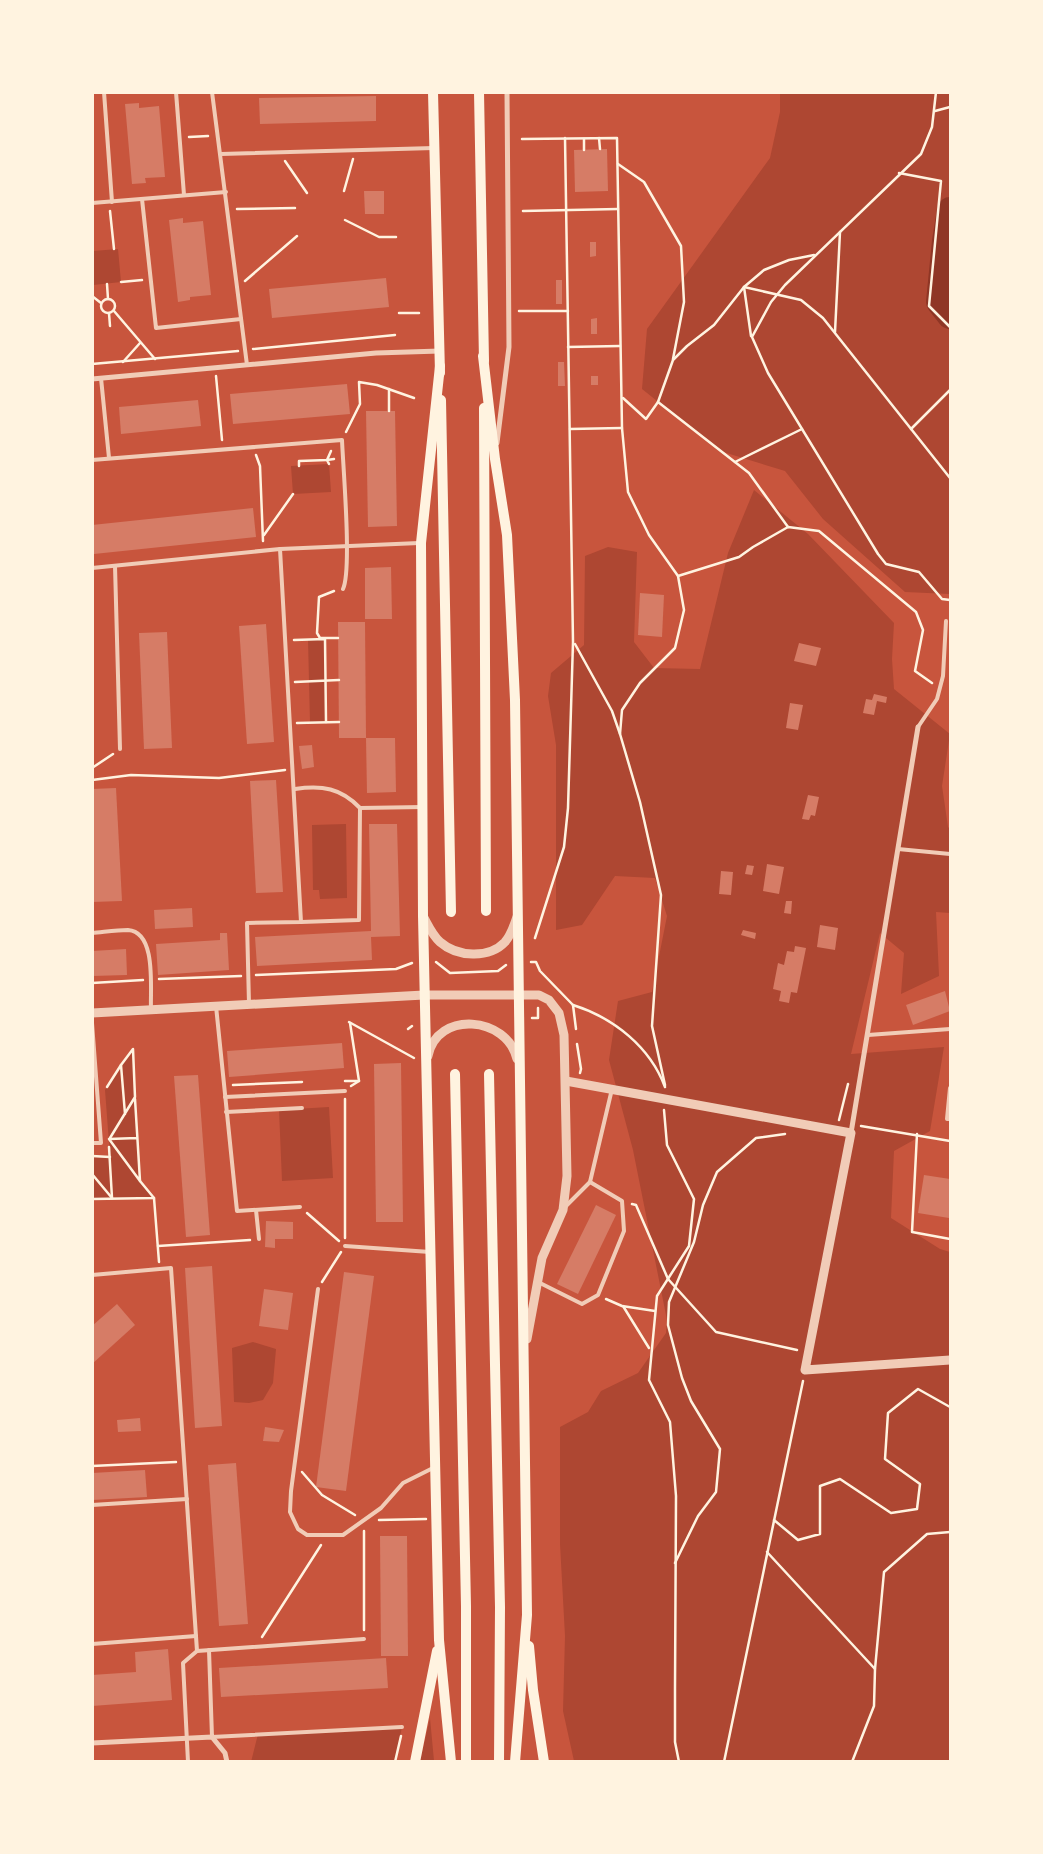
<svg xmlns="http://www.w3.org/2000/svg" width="1043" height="1854" viewBox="0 0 1043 1854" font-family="Overpass,sans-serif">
  <rect width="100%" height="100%" fill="#c8553d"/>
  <!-- green -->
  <g fill="#ae4732">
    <polygon points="780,93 950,93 950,594 905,592 823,519 785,471 720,451 642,389 647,329 770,158 780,112"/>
    <polygon points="118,249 121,282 93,285 93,251"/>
    <polygon points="329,464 331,492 293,494 291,466"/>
    <polygon points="754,490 808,534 894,623 892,659 894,689 950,734 942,786 948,827 950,829 950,913 936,912 939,976 901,994 904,953 880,933 851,1054 944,1047 930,1131 894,1151 891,1218 940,1249 950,1252 950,1761 574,1761 563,1711 565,1636 560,1544 560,1427 588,1412 601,1391 638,1373 666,1333 667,1320 633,1150 609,1060 618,1001 652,992 667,916 655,878 615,876 582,925 556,930 556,745 548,696 551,673 584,645 585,556 608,547 637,552 634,642 654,668 700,669 728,553"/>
    <polygon points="308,639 325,639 326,722 310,723"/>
    <polygon points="346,824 347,898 320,899 319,890 313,890 312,825"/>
    <polygon points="133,1049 140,1180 154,1198 93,1199 93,1156 110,1156 105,1090"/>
    <polygon points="329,1107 333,1178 282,1181 279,1110"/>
    <polygon points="253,1342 276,1349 273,1383 263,1400 249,1403 234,1402 232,1348"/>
    <polygon points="430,1718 434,1761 420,1761"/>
    <polygon points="402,1727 395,1761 251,1762 258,1734"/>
  </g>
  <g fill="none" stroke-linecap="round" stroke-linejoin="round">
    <!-- river -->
    <polyline stroke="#8f3625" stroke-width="26" points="950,210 945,241 939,302 950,316"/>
  </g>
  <!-- building -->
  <g fill="#d67c66">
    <polygon points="376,96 376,121 260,124 259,98"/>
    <polygon points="139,103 139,108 159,106 165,177 145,178 146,183 132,184 125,104"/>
    <polygon points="607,149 608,191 575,192 574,150"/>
    <polygon points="364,191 384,191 384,214 365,214"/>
    <polygon points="183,218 183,223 203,221 211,295 190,297 190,300 178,302 169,220"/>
    <polygon points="590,242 596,242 596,256 590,257"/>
    <polygon points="386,278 389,307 272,318 269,289"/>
    <rect x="556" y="280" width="6" height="24"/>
    <polygon points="597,318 597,334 591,334 591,319"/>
    <polygon points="558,362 564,362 565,386 558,386"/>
    <rect x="591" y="376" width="7" height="9"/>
    <polygon points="347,384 350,414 233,424 230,394"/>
    <polygon points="198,400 201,426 121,434 119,407"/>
    <polygon points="366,411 395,411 397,526 368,527"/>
    <polygon points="253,508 256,537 94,554 92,525"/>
    <polygon points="391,567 392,619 365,619 365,568"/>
    <polygon points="640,593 664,595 662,637 638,635"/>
    <polygon points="338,622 365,622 366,738 339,738"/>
    <polygon points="266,624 274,742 247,744 239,626"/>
    <polygon points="167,632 172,748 144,749 139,633"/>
    <polygon points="799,643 821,648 816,666 794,661"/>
    <polygon points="874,694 887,697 886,703 877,701 874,715 863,713 866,699 872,700"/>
    <polygon points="790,703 803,705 798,730 786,728"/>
    <polygon points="366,738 395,738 396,792 367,793"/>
    <polygon points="312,745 314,767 302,769 299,746"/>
    <polygon points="276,780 283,892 256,893 250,781"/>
    <polygon points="116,788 122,901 92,902 92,789"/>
    <polygon points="808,795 819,797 815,816 811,815 809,820 802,819"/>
    <polygon points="369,824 397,824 400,936 371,937 372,960 257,966 255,937 371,931"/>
    <polygon points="767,864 784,867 779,894 763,891"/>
    <polygon points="747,865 754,866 752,875 745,874"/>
    <polygon points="721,871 733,872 731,895 719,894"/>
    <polygon points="786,901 792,901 791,914 784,913"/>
    <polygon points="192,908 193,927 155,929 154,910"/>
    <polygon points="820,925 838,928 835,950 817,947"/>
    <polygon points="743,930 756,933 755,939 741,935"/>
    <polygon points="220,933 227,933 229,970 158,975 156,944 220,940"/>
    <polygon points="795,946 806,948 797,993 791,992 789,1003 779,1001 781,991 773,989 778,963 784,965 787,951 794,952"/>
    <polygon points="126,949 127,975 92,976 92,951"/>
    <polygon points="945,991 950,1011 913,1025 906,1005"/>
    <polygon points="342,1043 344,1068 229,1077 227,1051"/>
    <polygon points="401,1063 403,1222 376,1222 374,1064"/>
    <polygon points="198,1075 210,1235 186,1237 174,1076"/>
    <polygon points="924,1175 950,1179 949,1218 918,1213"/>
    <polygon points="596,1205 616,1215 578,1294 557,1284"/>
    <polygon points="266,1221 293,1222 293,1239 275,1239 275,1248 265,1247"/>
    <polygon points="212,1266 222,1426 195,1428 185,1268"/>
    <polygon points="344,1272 374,1276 346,1491 316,1487"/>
    <polygon points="264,1289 293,1293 288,1330 259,1326"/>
    <polygon points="117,1304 135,1325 92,1364 92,1326"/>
    <polygon points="140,1418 141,1431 118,1432 117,1420"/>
    <polygon points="265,1427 284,1430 279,1442 263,1441"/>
    <polygon points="236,1463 248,1624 219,1626 208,1465"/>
    <polygon points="145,1470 147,1497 92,1500 92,1473"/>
    <polygon points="380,1536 407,1536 408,1656 381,1656"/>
    <polygon points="168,1649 172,1700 92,1706 92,1675 136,1672 135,1652"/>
    <polygon points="386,1658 388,1688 221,1697 219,1668"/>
  </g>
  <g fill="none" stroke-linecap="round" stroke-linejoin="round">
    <!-- path -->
    <g stroke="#fff3e0" stroke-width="2.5">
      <polyline points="936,92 932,127 921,154 785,285 771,302 752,337 768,373 878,554 886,564 919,572 942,599 950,600"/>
      <polyline points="935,111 950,107"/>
      <polyline points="189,137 208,136"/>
      <polyline points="599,138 600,149"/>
      <polyline points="522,139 617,138 622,428 628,492 649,535 678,576 684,610 675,648 640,683 622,710 620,734"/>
      <polyline points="584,139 584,150"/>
      <polyline points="285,161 307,193"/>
      <polyline points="618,164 644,182 681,246 684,302 673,359"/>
      <polyline points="899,173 941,181 929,306 950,327"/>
      <polyline points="344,191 353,159"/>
      <polyline points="237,209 295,208"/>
      <polyline points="110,211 114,249"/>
      <polyline points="523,211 618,209"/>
      <polyline points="345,220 379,237 396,237"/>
      <polyline points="245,281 297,236"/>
      <polyline points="121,282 142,280"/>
      <polyline points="107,284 108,299"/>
      <polyline points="744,287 801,300 823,318 950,478"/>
      <polyline points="744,287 751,336"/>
      <polyline points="92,296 101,303"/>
      <circle cx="108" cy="306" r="7"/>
      <polyline points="114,311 155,359"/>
      <polyline points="519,311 568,311"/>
      <polyline points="109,313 110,326"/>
      <polyline points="399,313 419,313"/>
      <polyline points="835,332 840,232"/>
      <polyline points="568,347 620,346"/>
      <polyline points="253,349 395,335"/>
      <polyline points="123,362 140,343"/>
      <polyline points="92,364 238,351"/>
      <polyline points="216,376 222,440"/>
      <polyline points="623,398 646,419 658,402 673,360 687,346 714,325 744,287 764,270 789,260 814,255"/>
      <polyline points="658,402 749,473 788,527"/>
      <polyline points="389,411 389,389"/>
      <polyline points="570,429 622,428"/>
      <polyline points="911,429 950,390"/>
      <polyline points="346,432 360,404 359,382 377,385 414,398"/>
      <polyline points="256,455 260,466 263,541"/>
      <polyline points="735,462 802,429"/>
      <polyline points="329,464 327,460 334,459"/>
      <polyline points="299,466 299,461 327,460 331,451"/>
      <polyline points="264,535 293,494"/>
      <polyline points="678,576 739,557 753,547 788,527 819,531 916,612 923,630 915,671 932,683"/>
      <polyline points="334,591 319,597 317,633 320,638 338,638"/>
      <polyline points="294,640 325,639 326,722"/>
      <polyline points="575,644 612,711 620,734 640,802 661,895 652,1026 665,1085"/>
      <polyline points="295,682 339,680"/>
      <polyline points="297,723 339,722"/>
      <polyline points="92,768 113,754"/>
      <polyline points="92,780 131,775 219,778 285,770"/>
      <polyline points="535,938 564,847 568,808 573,642 565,138"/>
      <polyline points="436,962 450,973 498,971 506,965"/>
      <polyline points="531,962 536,962 540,971 573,1005 576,1029"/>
      <polyline points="256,975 396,969 412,963"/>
      <polyline points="159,979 241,976"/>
      <polyline points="92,983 143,980"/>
      <path d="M 573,1005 C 614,1018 650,1047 665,1087"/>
      <polyline points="532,1018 538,1018 538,1008"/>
      <polyline points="349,1022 414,1058"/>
      <polyline points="350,1023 359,1081"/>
      <polyline points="408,1029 412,1026"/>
      <polyline points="577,1044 581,1069 580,1073"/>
      <polyline points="345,1081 357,1081"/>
      <polyline points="233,1085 302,1082"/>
      <polyline points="351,1086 359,1081"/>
      <polyline points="107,1087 121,1065"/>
      <polyline points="135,1099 140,1181 109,1139 137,1138"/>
      <polyline points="664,1110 667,1145 694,1199 689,1246 657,1296 649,1380 670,1422 676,1496 675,1689 675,1742 679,1762"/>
      <polyline points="839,1120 848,1084"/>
      <polyline points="861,1126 950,1141"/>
      <polyline points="917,1134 912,1232 950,1239"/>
      <polyline points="110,1138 135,1097 133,1049 121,1065 125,1114"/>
      <polyline points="109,1147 112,1198"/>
      <polyline points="92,1156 110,1157"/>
      <polyline points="92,1174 112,1198"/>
      <polyline points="154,1198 159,1262"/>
      <polyline points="92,1199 154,1198 140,1181"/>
      <polyline points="632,1204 636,1205 668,1279 716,1332 797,1350"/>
      <polyline points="307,1213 339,1241"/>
      <polyline points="345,1238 345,1099"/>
      <polyline points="158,1246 250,1240"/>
      <polyline points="322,1282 341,1252"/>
      <polyline points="606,1299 622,1306 655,1311"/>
      <polyline points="623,1306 649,1348"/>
      <polyline points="92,1466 176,1462"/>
      <polyline points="302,1472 322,1495 355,1515"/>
      <polyline points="379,1520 426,1519"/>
      <polyline points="774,1520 798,1540 820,1534 820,1486 840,1479 891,1513 917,1509 920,1484 885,1459 888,1413 918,1389 950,1407"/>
      <polyline points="767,1552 875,1669 874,1706 852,1762"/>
      <polyline points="675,1563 698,1516 716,1492 720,1449 691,1401 682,1378 668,1325 669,1302 694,1242 703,1205 717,1172 756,1138 785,1134"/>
      <polyline points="364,1630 364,1531"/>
      <polyline points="262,1637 321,1545"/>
      <polyline points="875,1669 884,1572 927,1534 950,1532"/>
      <polyline points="395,1762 401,1736"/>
      <polyline points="724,1762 803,1381"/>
    </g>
    <!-- service -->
    <g stroke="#f1ccb7" stroke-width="4">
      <polyline points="104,92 112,202"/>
      <polyline points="176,92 184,195"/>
      <polyline points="212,92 247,365"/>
      <polyline points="221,154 434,148"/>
      <polyline points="142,199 156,328 241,319"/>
      <polyline points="92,203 226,192"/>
      <polyline points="101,378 109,458"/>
      <path d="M 92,460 L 342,440 C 343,466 352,570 343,589"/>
      <polyline points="115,566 120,749"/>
      <polyline points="92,568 280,549"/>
      <polyline points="918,727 937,699 943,676 946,621"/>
      <path d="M 295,789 C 322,785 341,788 360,808 L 423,807"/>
      <polyline points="898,849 950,854"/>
      <polyline points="301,922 359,920 360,808"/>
      <path d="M 92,933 C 104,932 116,930 128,930 C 157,932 150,989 151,1009"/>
      <polyline points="249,1004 247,923 301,922 280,549 419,543"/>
      <polyline points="216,1006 237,1211 300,1207"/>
      <polyline points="92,1023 101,1143 92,1143"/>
      <polyline points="868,1035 950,1029"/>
      <polyline points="950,1088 947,1119 950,1119"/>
      <polyline points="225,1097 345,1091"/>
      <polyline points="226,1112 302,1108"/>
      <polyline points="566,1206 590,1182 612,1089"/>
      <polyline points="256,1210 259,1239"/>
      <polyline points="345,1246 430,1252"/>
      <polyline points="92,1275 171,1268 197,1651 183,1663 188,1762"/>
      <polyline points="538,1282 582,1304 598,1295 624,1231 622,1201 590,1182"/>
      <polyline points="318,1289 291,1491 290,1512 298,1529 307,1535 343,1535 381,1508 403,1483 433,1468"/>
      <polyline points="92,1505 187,1499"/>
      <polyline points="92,1644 196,1636"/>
      <polyline points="209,1650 212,1737 402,1727"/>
      <polyline points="197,1651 364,1639"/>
    </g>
    <!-- minor -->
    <g stroke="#f1ccb7" stroke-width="5">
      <polyline points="92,379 376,353 440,351"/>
      <polyline points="497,443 509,347 507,92"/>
      <polyline points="851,1133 918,727"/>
      <polyline points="92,1743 212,1737 225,1753 227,1762"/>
    </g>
    <!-- tertiary -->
    <g stroke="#f1ccb7" stroke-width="9">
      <path d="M 423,916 C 428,925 432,935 440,942 C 457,957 489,959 505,942 C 511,935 514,926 517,917"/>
      <polyline points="92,1013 424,995 539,995 549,1000 559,1013 564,1035 567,1176 563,1210 542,1258 527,1339"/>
      <path d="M 428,1056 C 437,1010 507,1016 517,1059"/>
      <polyline points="566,1081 851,1133 805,1370 950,1360"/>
    </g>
    <!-- secondary -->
    <g stroke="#fff3e0" stroke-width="10">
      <polyline points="433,92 440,373"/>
      <polyline points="479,92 484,361"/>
      <polyline points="483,356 495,459 507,535 515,700 527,1615 515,1762"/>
      <polyline points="440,366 421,543 423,916 439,1640 451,1762"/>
      <polyline points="441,400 451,912"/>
      <polyline points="484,408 486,911"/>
      <polyline points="455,1074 466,1606 466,1762"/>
      <polyline points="489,1074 500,1607 499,1762"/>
      <polyline points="529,1646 533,1690 544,1762"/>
      <polyline points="415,1762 437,1651"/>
    </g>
  </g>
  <!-- border -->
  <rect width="1043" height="1854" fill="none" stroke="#fff3e0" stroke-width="188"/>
</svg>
